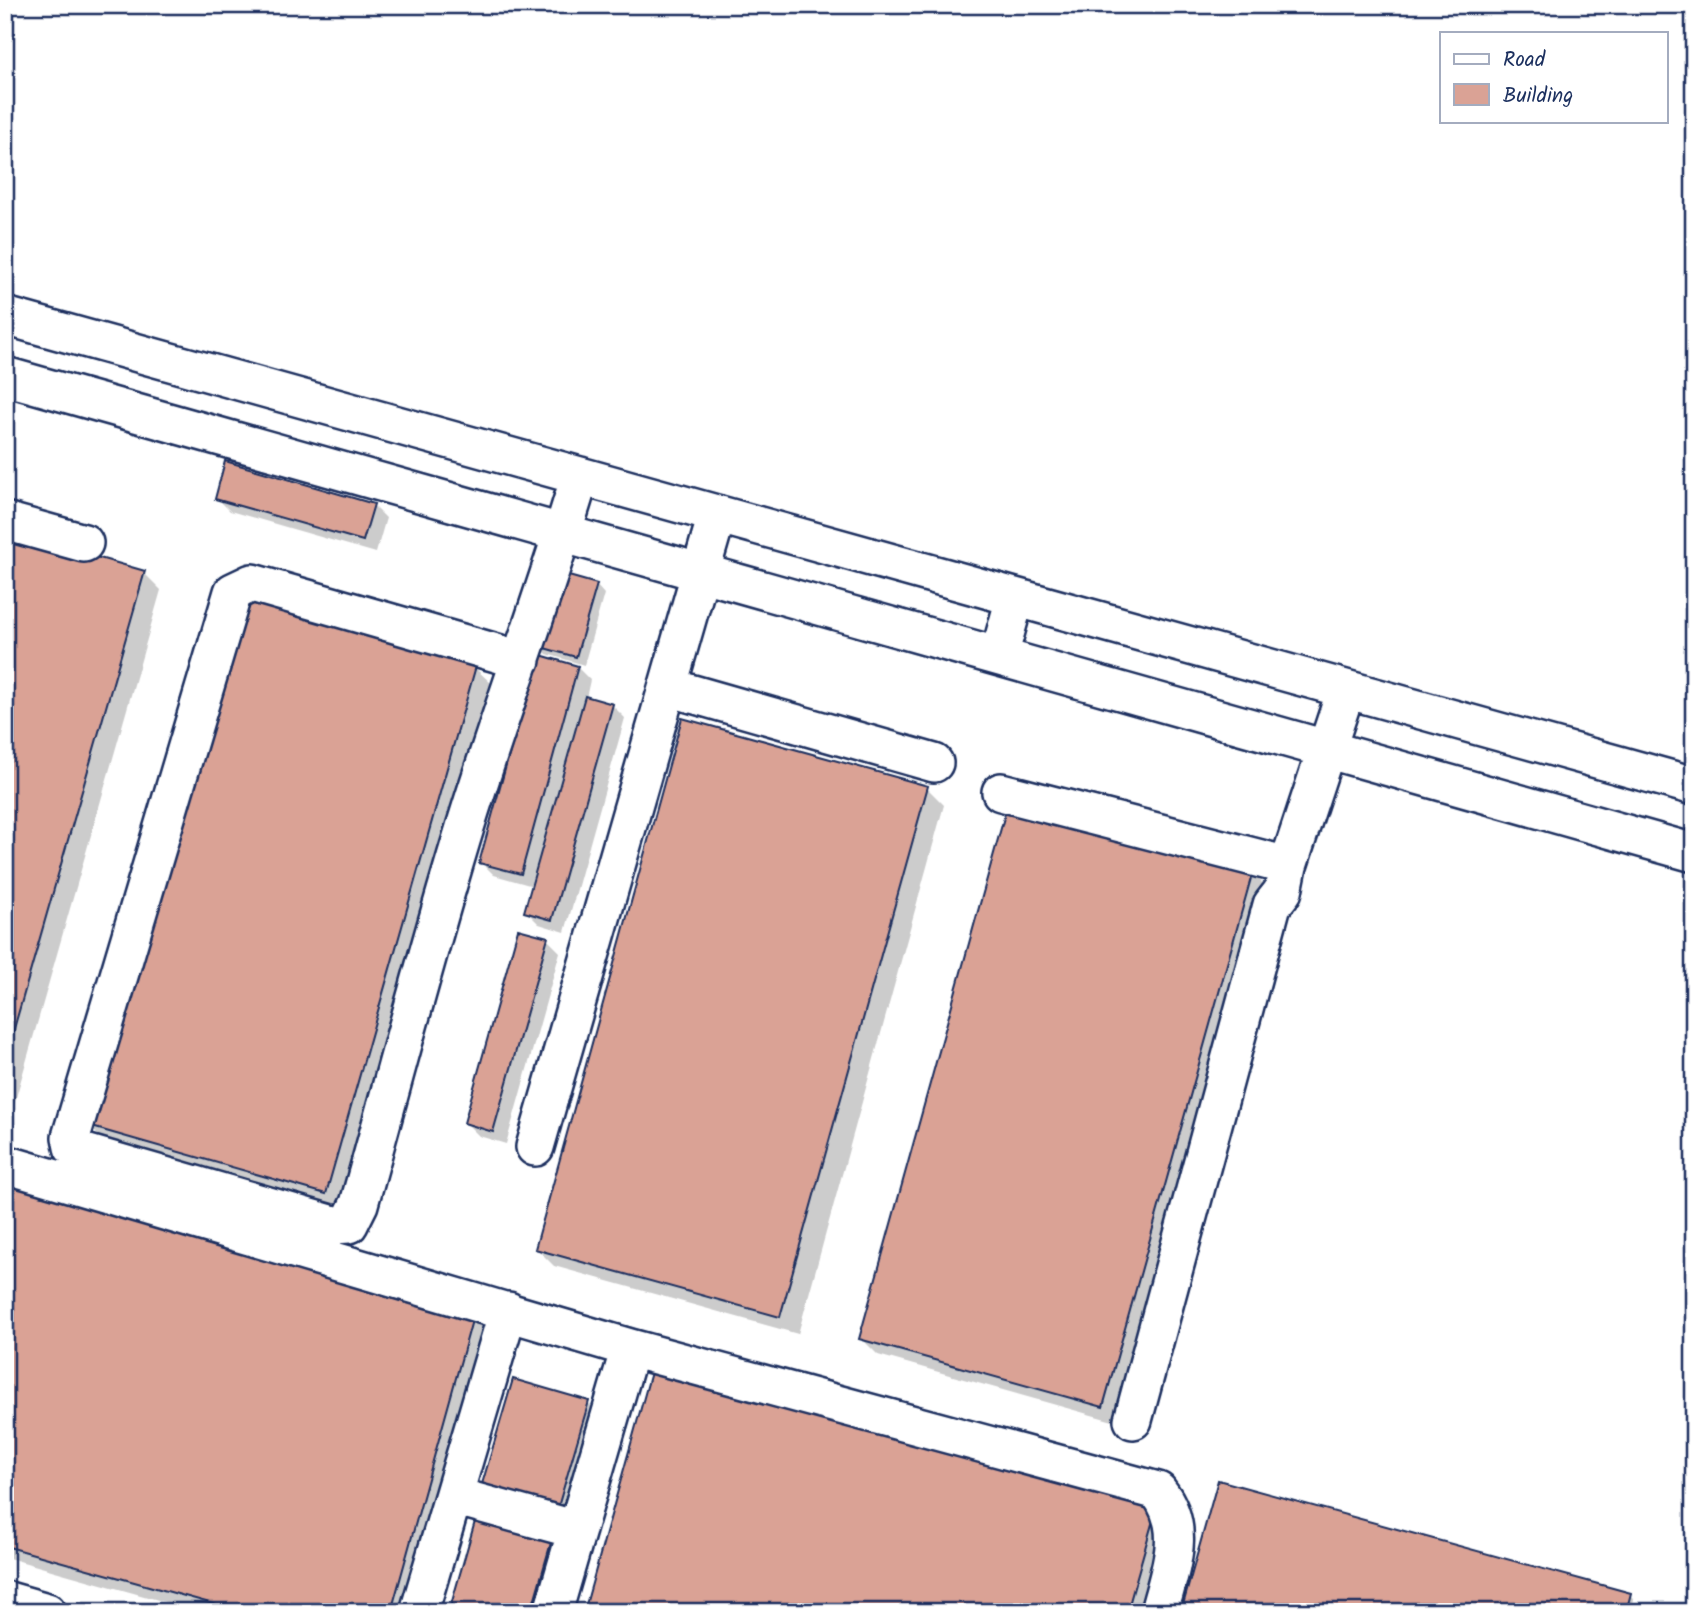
<svg xmlns="http://www.w3.org/2000/svg" width="1699" height="1617" font-family="Kalam,sans-serif">
<style>
.shadow{fill:#0003}
.building{fill:#daa295;stroke:#1b2f5e;stroke-width:2}
.lines{fill:none;stroke-linecap:round;stroke-linejoin:round}
.minor-casing{stroke:#1b2f5e;stroke-width:42}
.minor{stroke:#fff;stroke-width:37}
</style>
<rect width="100%" height="100%" fill="#fff"/>
<filter id="ink" filterUnits="userSpaceOnUse"><feTurbulence type="fractalNoise" baseFrequency=".0143" numOctaves="2"/><feDisplacementMap in="SourceGraphic" scale="14" xChannelSelector="R" yChannelSelector="G"/><feConvolveMatrix kernelMatrix="1 2 1 2 8 2 1 2 1" color-interpolation-filters="sRGB"/></filter>
<g filter="url(#ink)">
<path class="shadow" d="M217,498L373,505L386,518L376,553L230,511Z
M5,533L144,573L161,590L11,1115L5,1113Z
M596,585L604,594L584,665L547,654L539,646Z
M577,667L590,680L586,698L612,705L625,718L565,932L539,924L526,911L533,886L494,875L481,862Z
M475,668L493,685L343,1210L104,1141L87,1124Z
M927,788L944,805L798,1334L554,1266L537,1249Z
M1252,873L1269,890L1120,1423L878,1355L861,1338Z
M547,939L560,952L506,1144L479,1136L466,1123Z
M5,1184L473,1314L491,1332L413,1612H201L5,1557Z
M588,1403L601,1416L571,1518L497,1497L484,1484Z
M1156,1508L1173,1525L1149,1612H586Z
M551,1541L564,1554L547,1612H451Z
M1630,1595L1634,1599L1631,1612H1183Z
M1685,1607L1694,1610V1612H1684Z"/>
<path class="building" d="M225,461L374,504L363,541L215,499Z
M5,531L145,571L5,1060Z
M558,573L597,584L576,657L537,646Z
M236,597L476,666L326,1194L85,1125Z
M537,654L578,666L521,874L479,863Z
M585,696L613,704L552,920L524,912Z
M682,718L928,786L780,1317L535,1249Z
M1008,803L1253,871L1103,1407L859,1339Z
M518,929L548,937L493,1132L464,1123Z
M5,1182L474,1313L391,1612H242L5,1546Z
M653,1365L1157,1506L1127,1612H584Z
M513,1379L589,1401L558,1507L482,1484Z
M1218,1480L1631,1593L1626,1612H1181Z
M476,1518L552,1539L531,1612H449Z"/>
<g class="lines">
<g class="minor-casing">
<path id="minor" d="M5,316L1694,786
M5,376L1694,853
M5,521L84,543
M999,656L1015,598
M521,660L252,583L233,592L71,1137L73,1147L85,1153L334,1225L349,1224L359,1204C396,1072 430,939 471,808C506,697 547,588 580,476
M668,687L934,763
M1001,792L1288,866
M535,1147L717,515
M5,1164L630,1348L1158,1491C1188,1529 1170,1569 1159,1612
M1133,1420L1272,905L1283,891L1288,866L1346,690
M454,1496L577,1530
M5,1600L47,1612
M419,1612L508,1311
M553,1612L630,1348"/>
</g>
<use href="#minor" class="minor"/>
</g>
</g>
<rect width="1699" height="1617" fill="none" stroke="#fff" stroke-width="28"/>
<rect x="14" y="14" width="1671" height="1589" fill="none" stroke="#1b2f5e" stroke-width="2.5" filter="url(#ink)"/>
<rect x="1440" y="32" width="228" height="91" fill="#ffffff" stroke="#a4acbf" stroke-width="2"/>
<rect x="1454" y="54" width="35" height="10" fill="#ffffff" stroke="#a4acbf" stroke-width="2"/>
<text x="1503" y="66" font-size="21" fill="#1b2f5e">Road</text>
<rect x="1454" y="84" width="35" height="21" fill="#daa295" stroke="#a4acbf" stroke-width="2"/>
<text x="1503" y="102" font-size="21" fill="#1b2f5e">Building</text>
</svg>
